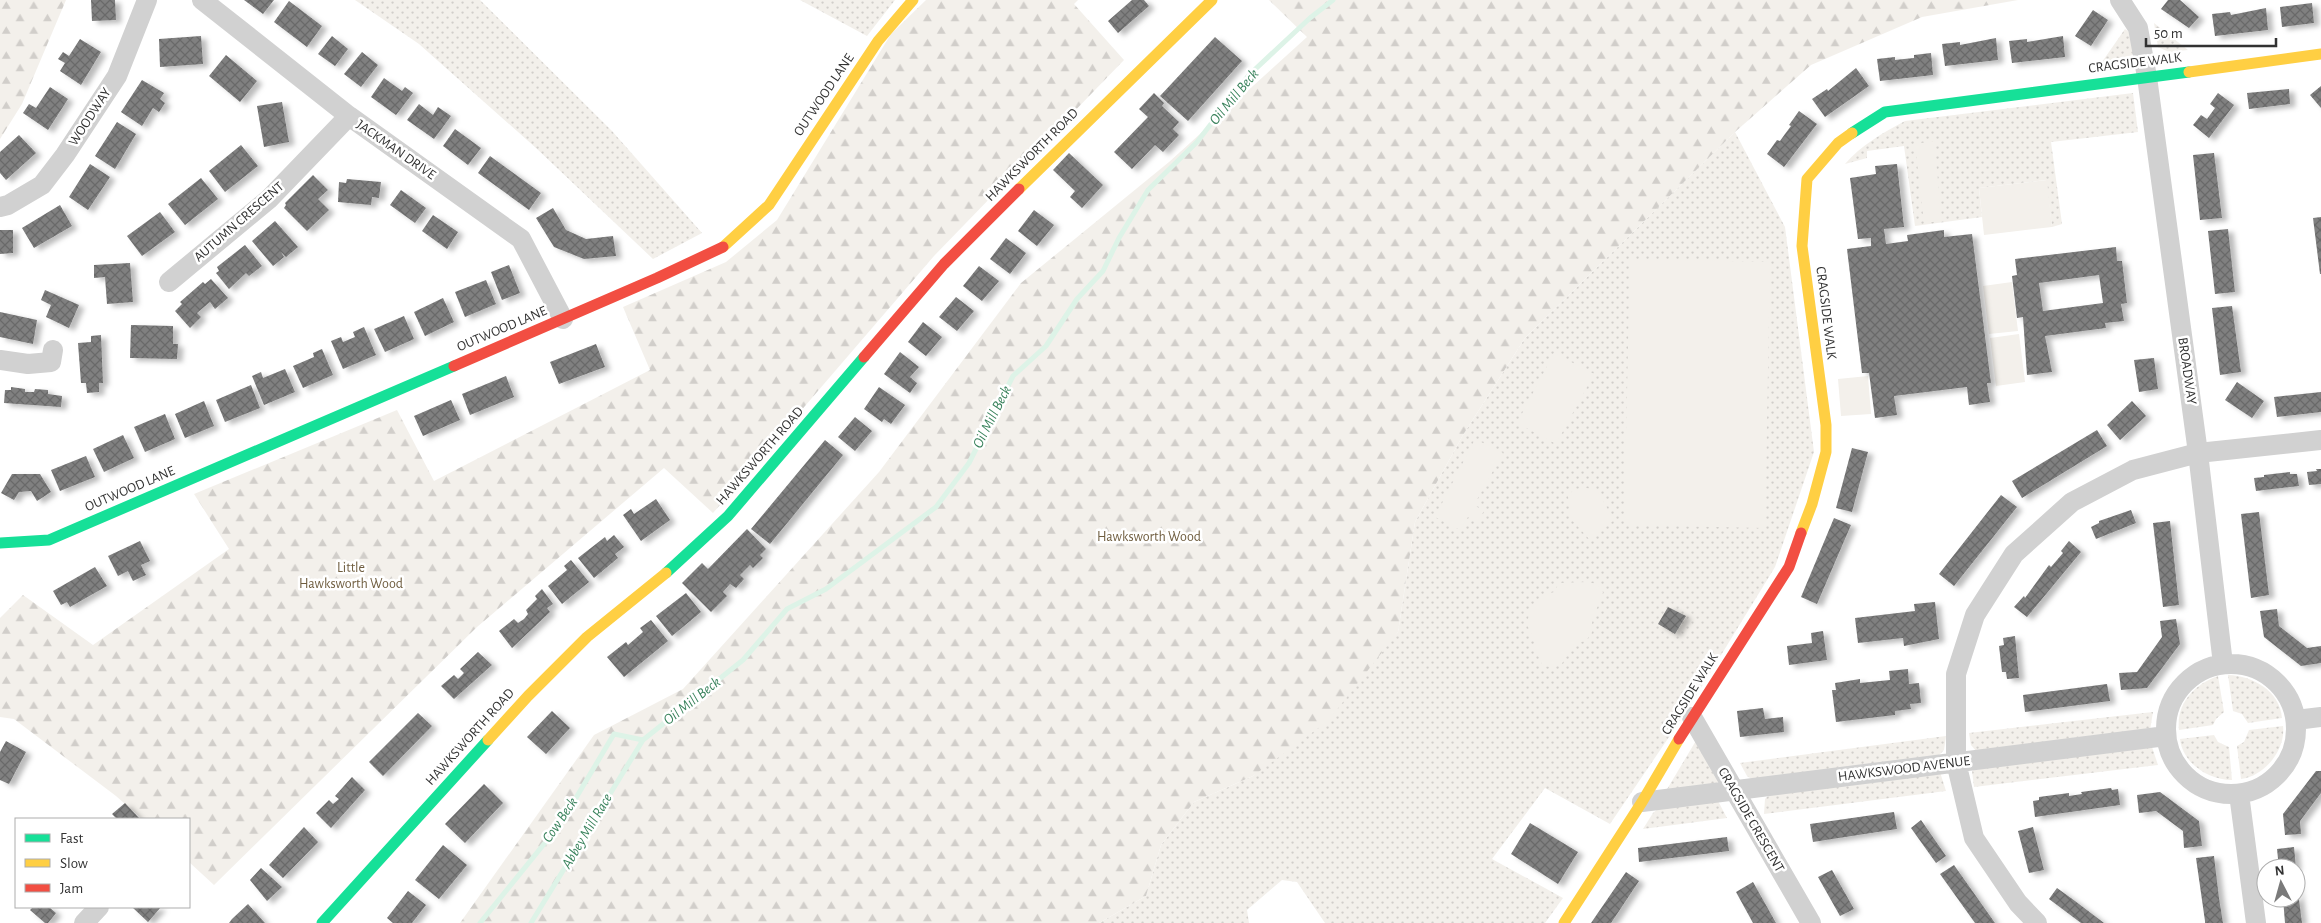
<svg xmlns="http://www.w3.org/2000/svg" width="2321" height="923" font-family="'Alegreya Sans',sans-serif">
<style>
.grass{fill:url(#grass-dots)}
.forest{fill:url(#forest-firs)}
.park{fill:#f3f0eb}
.lines{fill:none;stroke-linecap:round;stroke-linejoin:round}
.stream{stroke:#ddf3e7;stroke-width:5}
.building{fill:url(#building-cross-hatch);fill-rule:evenodd;filter:url(#shadow)}
.street{stroke:#d1d1d1;stroke-width:20}
.fast{stroke:#16e098;stroke-width:11}
.slow{stroke:#ffcf43;stroke-width:11}
.jam{stroke:#f24e42;stroke-width:11}
.labels{text-anchor:middle;dominant-baseline:central;stroke-width:5;stroke-linejoin:round;paint-order:stroke}
.street-label{font-size:14px;fill:#323232;stroke:#fff}
.park-label{font-size:14px;fill:#6f5d3f;stroke:#fff}
.water-label{font-size:15px;font-style:italic;fill:#38825b;stroke:#fff}
</style>
<defs>
<pattern id="grass-dots" width="8" height="8" patternUnits="userSpaceOnUse" patternTransform="scale(1.25)"><rect width="8" height="8" fill="#f3f0eb"/><path d="M2 2h.1M6 6h.1" fill="none" stroke="#d1ceca" stroke-width="1.8" stroke-linecap="round"/></pattern>
<pattern id="forest-firs" width="22" height="20" patternUnits="userSpaceOnUse" patternTransform="scale(1.25)"><rect width="22" height="20" fill="#f3f0eb"/><path d="M5 1l3.5 6h-7zM16 11l3.5 6h-7z" fill="#d1ceca"/></pattern>
<pattern id="building-cross-hatch" width="8" height="8" patternUnits="userSpaceOnUse" patternTransform="scale(1.25)"><rect width="8" height="8" fill="#808080"/><path d="M0 0l8 8M0 8l8-8" fill="none" stroke="#696969"/></pattern>
<filter id="shadow"><feDropShadow dx="5.5" dy="3" stdDeviation="2.5" flood-color="#0004"/></filter>
</defs>
<rect width="100%" height="100%" fill="#fff"/>
<path class="grass" d="M355,0H480L612,131L702,233L653,259L536,148L419,44Z
M800,0H895L867,36Z
M2154,23L2188,50L2169,52L2158,47Z
M2125,29L2129,32L2134,52L2133,55L2102,62Z
M2133,93L2138,132L2051,142L2062,224L2052,227L2046,180L1979,188L1982,217L1915,226L1904,146L1867,151V158L1845,164C1861,145 1883,133 1905,121Z
M1735,132L1785,227L1814,452L1775,567L1688,709L1610,824L1545,788L1492,859L1563,898L1545,923H1325L1297,882L1282,880L1247,910L1249,923H1099L1146,896L1161,845L1194,802L1253,776L1398,632L1415,522L1463,435L1525,338Z
M2228,675C2253,676 2280,691 2282,718L2248,723L2242,714L2233,711Z
M2218,676L2224,712L2216,719L2213,725L2179,730C2176,703 2195,684 2218,676Z
M2153,712L2150,730L1976,751L1971,745L1969,733Z
M2283,726C2286,749 2265,776 2241,779L2237,746L2244,742L2249,730Z
M2214,735L2218,742L2229,747L2232,780C2209,780 2183,764 2180,739Z
M1946,736L1944,750L1938,756L1753,780L1747,776L1740,763Z
M1697,739L1719,782L1715,784L1666,791Z
M2152,747L2158,765L1974,787L1972,771L1978,767Z
M1940,772L1946,791L1764,814L1765,799L1769,795Z
M1718,801L1727,818L1643,829L1653,813L1660,807Z"/>
<path class="forest" d="M0,0H66L22,104L0,139Z
M926,0H1078L1074,4L1124,60L934,256L713,513L664,468L477,627L214,885L189,862V819H142L116,796L14,719L0,717V618L23,595L93,645L229,549L194,494L397,410L434,481L650,370L623,307L726,262L777,220L891,34Z
M1269,0H2018L1922,17L1811,65L1735,132L1525,338L1463,435L1415,522L1398,632L1328,721L1253,776L1194,802L1161,845L1146,896L1099,923H460L594,735L683,689L879,472L1021,283L1169,162L1307,37Z"/>
<path class="park" d="M1934,141L1942,221L1924,223L1915,144Z
M2047,180L2052,227L1984,235L1979,188Z
M1630,259L1770,262L1765,528L1624,525Z
M2012,282L2018,331L1989,334L1983,286Z
M2019,334L2025,382L1996,386L1990,338Z
M1554,353L1594,374L1556,444L1517,423Z
M1868,376L1871,414L1841,416L1838,379Z
M1475,439L1503,453L1474,505L1484,511L1477,522L1468,517L1460,530L1435,517Z
M1587,488L1598,492L1614,520L1590,540L1572,520L1568,496L1574,489Z
M1587,582L1597,584L1603,592C1599,610 1591,611 1592,632L1586,641L1575,643L1561,665L1553,667L1543,666C1535,653 1535,638 1527,625C1531,604 1533,599 1554,592L1559,583Z"/>
<g class="lines">
<path class="stream" d="M480,923L561,823L614,734L643,740
M531,923L643,740L743,660L787,609L826,589L936,507L969,463L1013,376L1046,346L1077,299L1103,271L1119,238L1148,190L1197,142L1249,75L1310,18L1333,0"/>
</g>
<path class="building" d="M91,0H115L116,20L92,21Z
M244,0H274L263,14Z
M1132,0H1144L1149,6L1118,33L1108,21Z
M2168,0H2180L2199,17L2189,28L2161,9Z
M289,1L322,26L307,47L274,22Z
M2312,3L2314,23L2282,27L2280,7Z
M2266,8L2268,30L2215,36L2212,14L2230,12L2231,15Z
M2093,10L2108,20L2091,46L2075,36Z
M201,36L203,64L160,67L159,39Z
M332,36L348,49L335,66L318,54Z
M2063,36L2065,57L2012,63L2009,41L2027,39V42Z
M1215,37L1242,61L1188,121L1160,96Z
M1996,38L1998,60L1945,66L1942,44L1960,42V45Z
M80,39L101,52L81,85L60,71L65,63L58,59L63,52L69,56Z
M362,52L378,65L361,87L344,74Z
M1931,53L1933,75L1880,81L1877,59L1895,57V60L1904,59L1914,58V55Z
M226,55L257,81L240,102L209,76Z
M1856,68L1869,86L1825,117L1812,99L1827,89L1828,91Z
M384,78L402,91L405,87L413,93L396,115L371,97Z
M142,80L164,93L160,99L165,103L159,112L153,108L142,126L121,112Z
M2321,86V108L2310,95Z
M50,87L68,99L48,130L23,113L29,104L36,108Z
M2289,89L2290,104L2249,109L2247,93Z
M1154,93L1164,103L1162,106L1179,122L1173,129L1179,135L1163,152L1155,145L1132,169L1114,152L1148,117L1139,109Z
M2218,93L2234,105L2209,138L2193,125L2201,115L2207,119L2215,108L2210,104Z
M282,102L289,142L264,147L257,106Z
M419,104L433,115L438,107L451,116L434,139L407,120Z
M1799,111L1817,124L1784,167L1767,154L1777,140L1780,141L1785,134L1791,126L1789,125Z
M117,122L136,134L115,169L95,156Z
M455,129L481,148L468,165L443,146Z
M19,135L36,153L6,180L0,173V152Z
M241,145L258,166L225,192L209,171Z
M1069,153L1103,185L1082,208L1070,197L1075,191L1053,170Z
M2214,153L2222,218L2200,220L2193,155Z
M490,156L541,193L529,210L478,173Z
M90,164L110,177L88,210L69,197Z
M1897,164L1904,227L1884,229L1886,244L1908,241L1907,235L1944,230V237L1972,234L1991,383H1987L1990,402L1969,405L1967,387L1894,396L1897,415L1875,418L1869,373H1862L1847,249L1871,246V238L1858,239L1850,178L1876,174L1875,166Z
M313,175L328,190L318,199L329,210L307,231L284,208L286,205L285,203Z
M201,178L218,199L185,225L168,204Z
M347,179L381,182L379,198L372,197L371,205L338,202L339,182L346,183Z
M401,190L426,208L415,223L390,205Z
M60,205L72,226L34,248L22,228Z
M553,208L566,230L586,239L613,236L616,256L584,259L554,247L536,218Z
M1034,210L1054,225L1037,246L1018,231Z
M160,212L175,232L142,256L127,236Z
M433,215L458,232L447,249L422,231Z
M2321,217V274H2320L2313,218Z
M275,221L298,247L286,257L281,252L284,257L273,266L252,241Z
M2228,229L2235,292L2215,294L2208,231Z
M0,230H13V253L0,254Z
M1006,238L1026,253L1010,274L990,259Z
M245,245L262,266L249,276L246,273L229,289L216,273L219,271L217,267Z
M2116,247L2117,261H2122L2127,303L2121,304L2124,321L2105,323L2106,328L2045,336L2052,372L2027,375L2023,317L2017,318L2012,276L2017,275L2015,259ZM2099,275L2103,303L2043,311L2039,283Z
M130,263L133,302L107,304L105,277L94,278V265Z
M509,265L520,293L502,300L491,272Z
M979,266L999,281L982,301L963,286Z
M211,279L228,298L215,309L210,302L197,313L201,317L190,328L175,311L182,304L180,302L203,282L205,284Z
M486,280L496,304L465,317L455,292Z
M45,290L79,305L69,328L46,317L51,305L41,300Z
M956,297L974,311L957,331L939,317Z
M443,298L454,322L425,336L414,312Z
M2232,306L2241,372L2220,375L2212,308Z
M0,312L37,320L33,344L0,337Z
M404,316L414,339L385,352L374,329Z
M923,322L942,337L926,356L908,342Z
M131,325L173,326V344H178L177,359L130,358Z
M364,327L376,355L343,369L331,341L341,337L343,342L355,337L353,332Z
M101,335L103,383H99V392L87,393L86,383H81L78,343L91,342V336Z
M596,344L605,367L559,384L550,362Z
M322,349L333,375L303,388L293,366L314,357L313,353Z
M900,352L919,367L910,377L917,383L910,393L884,374Z
M2154,358L2158,389L2139,392L2134,360Z
M285,369L295,392L264,405L252,376L261,372L263,378Z
M506,376L514,397L470,415L462,394Z
M2237,382L2264,401L2252,418L2225,400Z
M251,385L260,408L225,422L216,400Z
M11,387L25,389V392H34L35,389L48,390V394L62,396L61,407L4,403L5,390H11Z
M879,387L905,405L891,424L884,419L882,422L864,409Z
M2321,392V412L2277,417L2274,397Z
M451,400L460,420L423,436L414,416Z
M204,401L214,426L185,438L175,414Z
M2132,401L2146,416L2120,440L2107,425Z
M165,414L175,439L145,452L134,427Z
M855,417L872,431L855,451L838,437Z
M2097,430L2107,446L2022,498L2012,481Z
M123,435L134,458L104,472L93,449Z
M825,440L843,455L770,544L751,529Z
M1852,448L1868,452L1852,512L1836,508Z
M86,456L95,477L60,491L51,470Z
M2316,469H2321V484L2309,485L2307,472L2317,471Z
M2290,472V474H2297L2299,486L2256,491L2254,478L2264,477V475Z
M12,474H40L51,492L37,501L31,491L19,492L14,500L1,493Z
M2001,495L2017,507L1954,586L1939,574Z
M656,499L670,520L641,541L623,515L631,509L634,514Z
M2131,510L2136,523L2096,539L2091,527L2099,523V521Z
M2259,512L2269,595L2251,598L2241,514Z
M1834,518L1851,525L1817,604L1801,597Z
M2170,521L2179,605L2163,607L2153,523Z
M747,529L766,549L760,555L763,558L753,568L750,565L740,575L744,579L736,588L730,584L723,592L727,596L711,612L682,583L702,563L708,569Z
M614,535L624,547L615,554L618,558L594,578L578,558L605,537L607,541Z
M140,541L150,561L141,565L146,575L133,581L128,571L118,576L108,556Z
M2069,541L2081,552L2027,617L2014,607L2024,596L2025,598L2049,565L2051,567L2063,553L2061,551Z
M571,560L589,582L562,604L548,586L567,570L564,566Z
M95,567L107,586L70,607L67,602L61,605L53,591Z
M542,589L553,604L547,608L550,612L512,648L499,631L514,619L518,623L524,619L528,614L526,610L537,599L535,596Z
M686,593L701,612L672,636L656,616Z
M1935,602L1939,639L1904,646L1903,638L1858,643L1855,618L1915,611L1914,604Z
M1668,607L1686,616L1675,634L1658,624Z
M2277,609L2279,626L2307,648L2321,646V663L2301,666L2264,637L2260,611Z
M2176,619L2180,644L2147,688L2121,690L2119,673L2137,672L2162,637L2160,621Z
M651,620L668,641L624,677L607,657L626,642L628,645L643,632L640,628Z
M1823,631L1827,660L1789,665L1787,646L1812,643L1811,633Z
M2015,636L2019,678L2007,679L2006,672H2002L1999,646L2004,645L2003,638Z
M478,652L492,665L454,699L441,686L454,675L458,679L464,673L460,669Z
M1908,669L1909,684L1919,683L1921,703L1910,704L1911,709L1895,711V715L1836,722L1832,690H1836L1835,683L1860,679V683L1890,680L1889,671Z
M2107,684L2110,701L2025,712L2023,695Z
M1763,708L1765,719L1783,717L1784,732L1740,737L1737,711Z
M552,711L570,728L546,754L527,737Z
M418,713L432,726L383,776L369,762Z
M6,741L26,752L9,784L0,780V752Z
M2316,771H2321V793L2300,821L2301,834L2285,835L2283,814Z
M352,777L365,790L331,828L316,813L329,800L333,804L339,799L335,796Z
M484,784L503,803L465,843L445,824Z
M2111,788L2112,790L2118,789L2120,805L2035,817L2033,801L2039,800V797L2069,793V796L2082,794L2081,792Z
M2160,792L2199,821L2202,846L2184,848L2183,831L2156,811L2139,813L2137,795Z
M125,803L140,819H117L112,814Z
M1894,812L1897,829L1813,842L1810,824Z
M1921,820L1946,856L1936,863L1911,828Z
M1530,823L1578,852L1558,884L1511,854Z
M304,827L318,842L283,878L269,865Z
M2033,827L2044,870L2029,873L2018,831Z
M1727,837L1729,851L1639,862L1638,848Z
M443,845L467,865L439,899L415,880Z
M2294,847L2296,868H2279L2277,849Z
M2214,856L2219,898L2223,923H2205V921L2196,858Z
M1954,865L1995,923H1975L1940,874Z
M261,868L282,887L267,901L250,880Z
M1832,870L1854,909L1840,916L1818,877Z
M1626,872L1639,881L1611,923H1591Z
M2296,876L2302,923H2285L2283,898H2296Z
M1753,882L1762,898L1776,923H1753L1736,892Z
M2057,888L2075,901L2104,923H2081L2049,899Z
M408,891L426,905L412,923H393L387,918Z
M248,904L265,923H229L232,919Z
M33,907H49L56,913L48,923H45L30,910Z
M134,907H161L148,922L133,908Z"/>
<g class="lines">
<path class="street" d="M202,0L349,116L521,239L563,319
M2120,0L2138,28L2147,77L2198,453L2223,664
M0,207L8,205L42,185L65,155L117,76L147,0
M169,282L269,199L349,116
M0,360L28,364L51,362L53,350
M2166 729a65 65 0 1 1 130 0a65 65 0 1 1-130 0Z
M1692,717L1811,923
M2296,720L2321,717
M2239,794L2256,923
M1642,802L2166,736
M84,923L99,907
M2037,923L2018,903L1974,838L1956,762V674L1975,615L2014,554L2072,502L2133,470L2198,453L2321,440"/>
<path class="fast" d="M1852,133L1885,112L2189,72
M0,543L49,540L454,366
M666,573L728,516L864,357
M322,923L488,740"/>
<path class="slow" d="M2189,72L2321,54
M1019,189L1212,0
M723,247L769,205L878,41L913,0
M1801,533L1812,504L1826,452V425L1802,246L1807,179L1838,143L1852,133
M488,740L528,696L587,637L666,573
M1564,923L1642,802L1679,739"/>
<path class="jam" d="M864,357L944,264L1019,189
M454,366L657,278L723,247
M1679,739L1789,567L1801,533"/>
</g>
<g class="labels">
<g class="street-label">
<text transform="translate(2135 63) rotate(-7)">CRAGSIDE WALK</text>
<text transform="translate(824 95) rotate(-56)">OUTWOOD LANE</text>
<text transform="translate(90 117) rotate(-57)">WOODWAY</text>
<text transform="translate(396 150) rotate(35)">JACKMAN DRIVE</text>
<text transform="translate(1032 155) rotate(-45)">HAWKSWORTH ROAD</text>
<text transform="translate(239 222) rotate(-41)">AUTUMN CRESCENT</text>
<text transform="translate(1826 313) rotate(83)">CRAGSIDE WALK</text>
<text transform="translate(502 329) rotate(-23)">OUTWOOD LANE</text>
<text transform="translate(2187 371) rotate(82)">BROADWAY</text>
<text transform="translate(760 456) rotate(-49)">HAWKSWORTH ROAD</text>
<text transform="translate(130 489) rotate(-23)">OUTWOOD LANE</text>
<text transform="translate(1690 694) rotate(-58)">CRAGSIDE WALK</text>
<text transform="translate(470 737) rotate(-48)">HAWKSWORTH ROAD</text>
<text transform="translate(1904 769) rotate(-7)">HAWKSWOOD AVENUE</text>
<text transform="translate(1751 820) rotate(60)">CRAGSIDE CRESCENT</text>
</g>
<g class="park-label">
<text x="1149" y="537">Hawksworth Wood</text>
<text x="351" y="568">Little<tspan x="351" dy="16">Hawksworth Wood</tspan></text>
</g>
<g class="water-label">
<text transform="translate(1234 97) rotate(-50)">Oil Mill Beck</text>
<text transform="translate(992 417) rotate(-63)">Oil Mill Beck</text>
<text transform="translate(692 701) rotate(-38)">Oil Mill Beck</text>
<text transform="translate(560 820) rotate(-56)">Cow Beck</text>
<text transform="translate(587 831) rotate(-59)">Abbey Mill Race</text>
</g>
</g>
<rect x="15" y="818" width="175" height="90" fill="#ffffff" stroke="#adadad"/>
<rect x="25" y="834" width="25" height="8" fill="#16e098" stroke="#adadad"/>
<text x="60" y="843" font-size="15" fill="#323232">Fast</text>
<rect x="25" y="859" width="25" height="8" fill="#ffcf43" stroke="#adadad"/>
<text x="60" y="868" font-size="15" fill="#323232">Slow</text>
<rect x="25" y="884" width="25" height="8" fill="#f24e42" stroke="#adadad"/>
<text x="60" y="893" font-size="15" fill="#323232">Jam</text>
<g transform="translate(2281 883) rotate(354)"><circle r="24" fill="#ffffff" stroke="#adadad"/>
<path d="M0-4L9 19L0 12L-9 19Z" fill="#7a7a7a"/>
<text y="-8" font-size="14" font-weight="bold" text-anchor="middle" fill="#323232">N</text>
</g>
<path d="M2146 38v8h130v-8" fill="none" stroke="#323232" stroke-width="2.5"/>
<text x="2154" y="38" font-size="15" fill="#323232" stroke="#ffffff" stroke-width="4" paint-order="stroke">50 m</text>
</svg>
